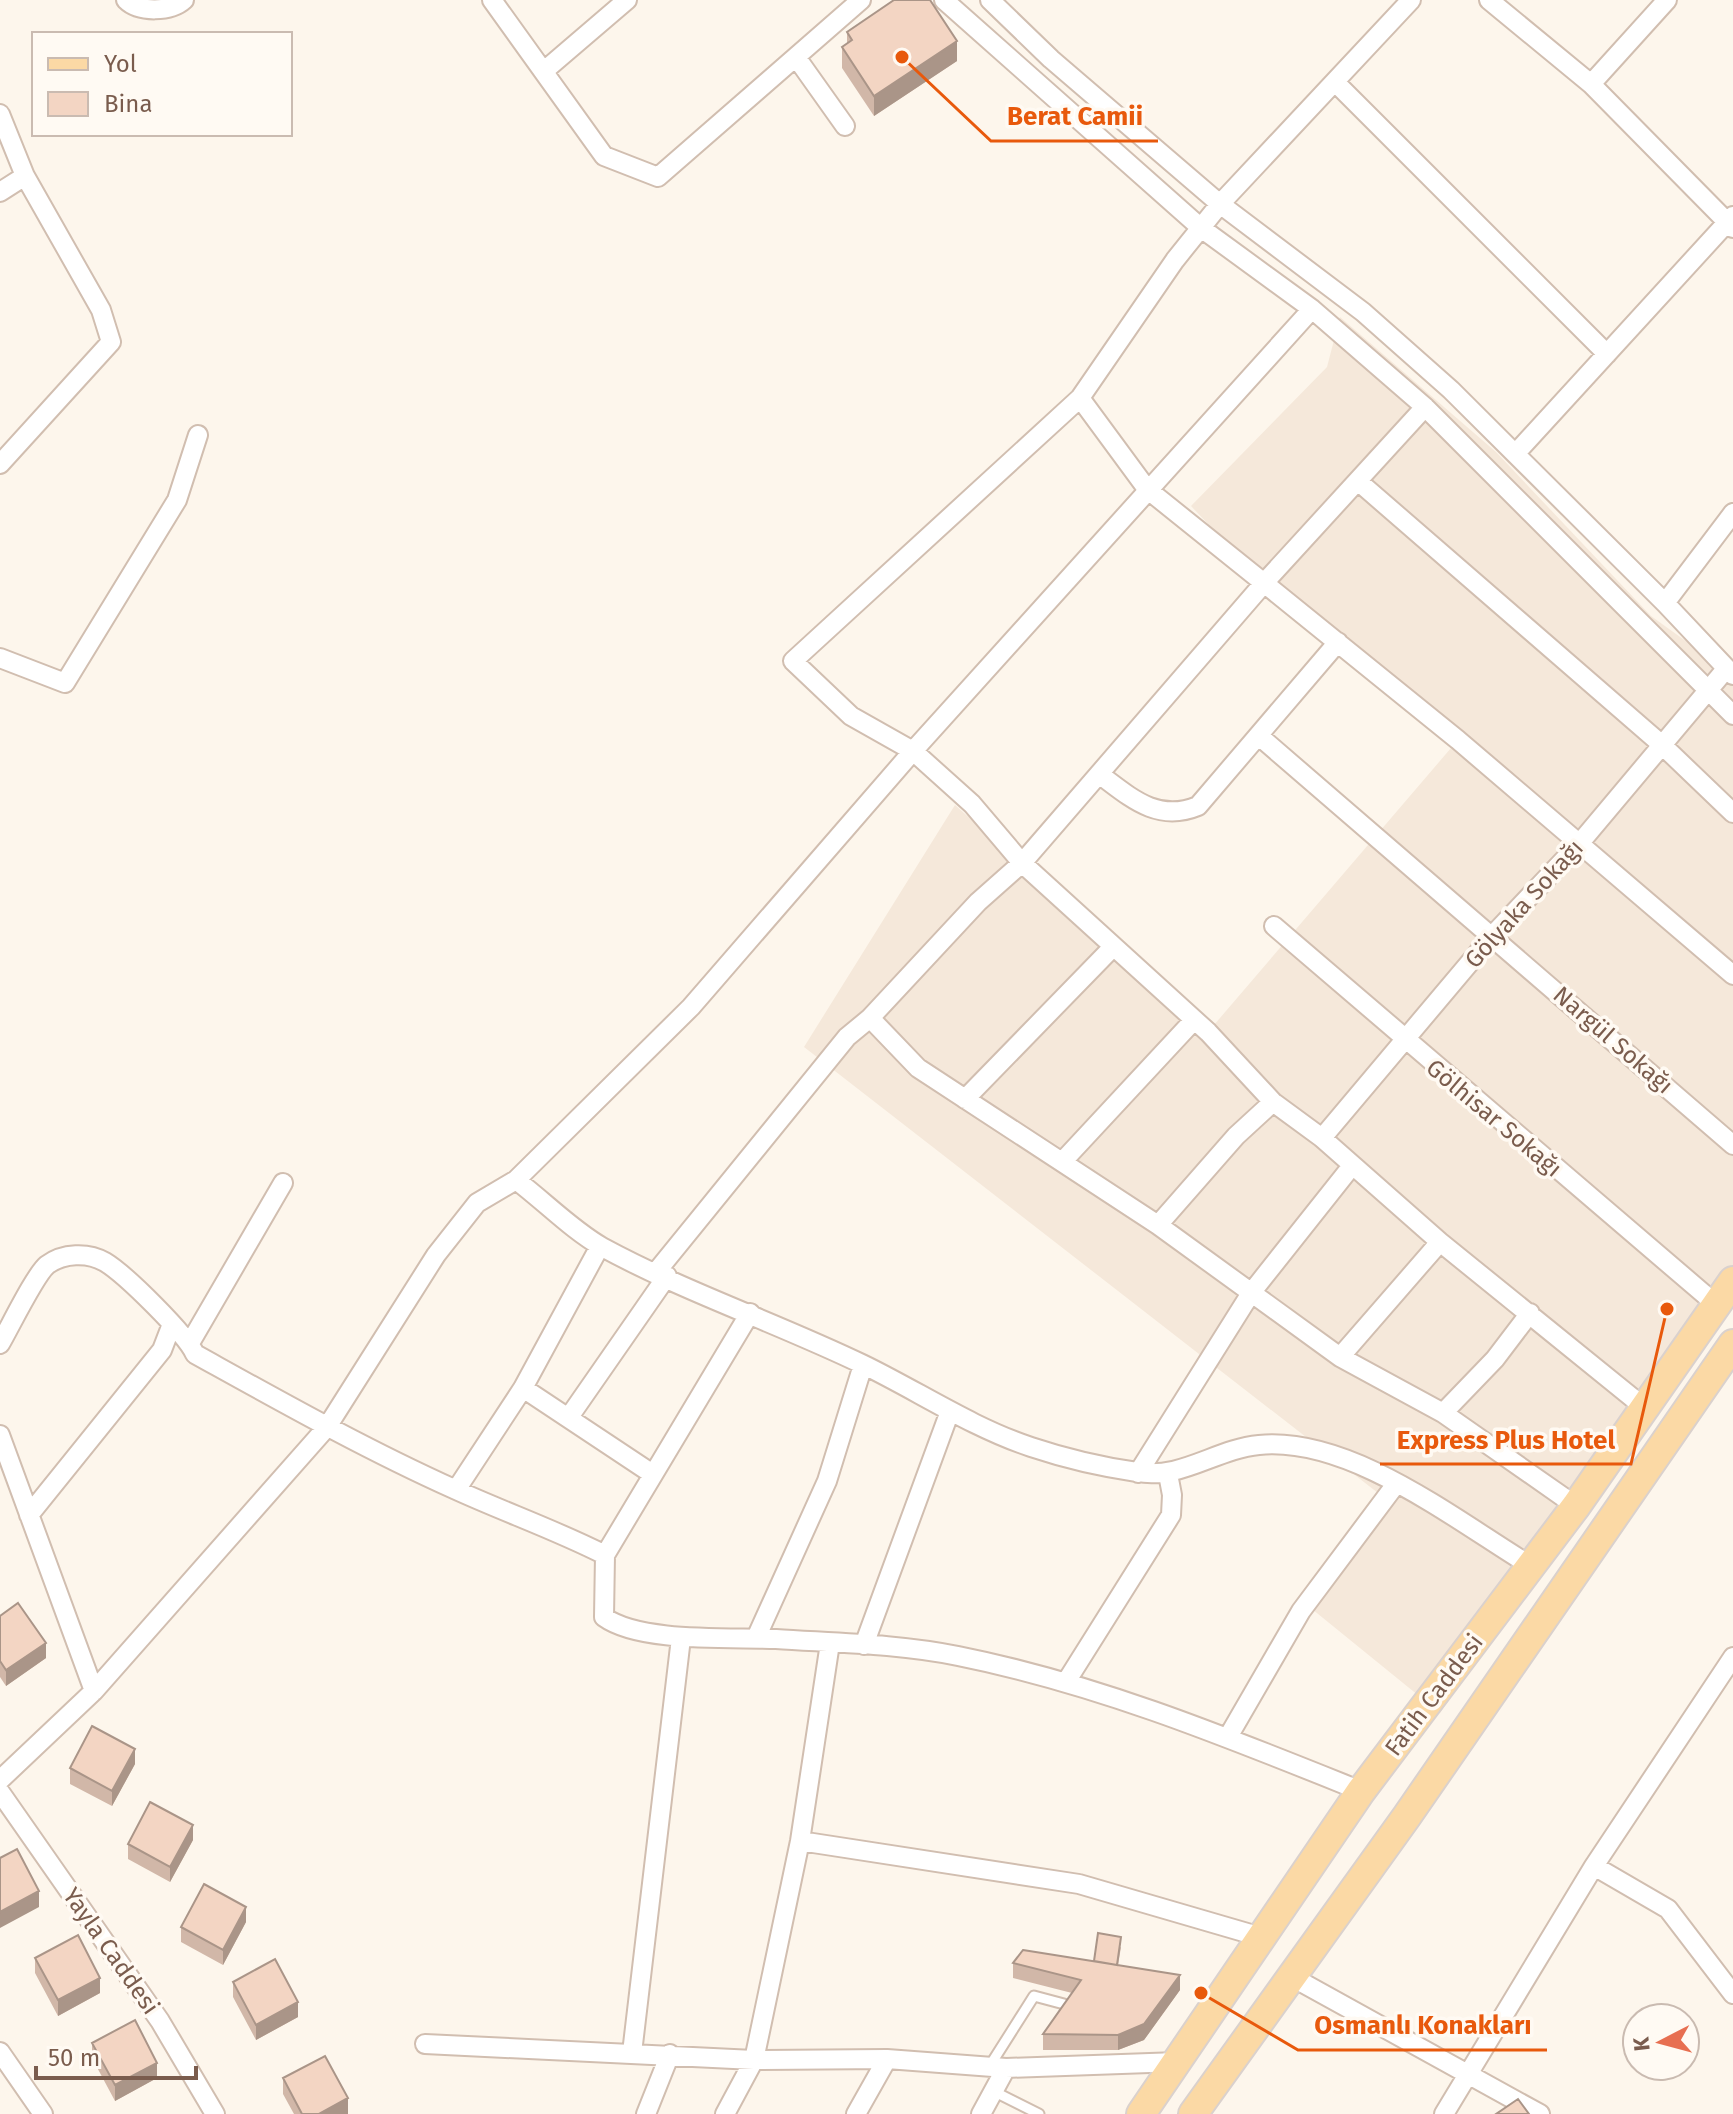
<svg xmlns="http://www.w3.org/2000/svg" width="1733" height="2114" font-family="'Fira Sans',sans-serif">
<style>
.residential{fill:#f5e8da}
.lines{fill:none;stroke-linecap:round;stroke-linejoin:round}
.service-casing{stroke:#d1beb0;stroke-width:13}
.minor-casing{stroke:#d1beb0;stroke-width:22}
.primary-casing{stroke:#dad1cd;stroke-width:32}
.service{stroke:#fff;stroke-width:9}
.minor{stroke:#fff;stroke-width:18}
.primary{stroke:#fbd9a5;stroke-width:28}
.wall{fill:#d1b7a8}
.shaded-wall{fill:#aa9588}
.building{fill:#f3d5c3;stroke:#aa9588;stroke-width:2}
.labels{text-anchor:middle;dominant-baseline:central;stroke-width:7;stroke-linejoin:round;paint-order:stroke}
.street-label{font-size:24px;fill:#7a5c4d;stroke:#fffaf3}
.leader{fill:none;stroke:#e8590c;stroke-width:3}
.callout-dot{fill:#e8590c;stroke:#fffaf3;stroke-width:3}
.callout-label{font-size:26px;text-anchor:middle;font-weight:bold;fill:#e8590c;stroke:#fffaf3;stroke-width:7;stroke-linejoin:round;paint-order:stroke}
</style>
<rect width="100%" height="100%" fill="#fdf6ec"/>
<path class="residential" d="M1340,317L1496,452L1651,616L1733,675V1290L1440,1713L1307,1605L1378,1493L804,1047L955,805L1208,1032L1457,741L1264,583L1191,506L1327,367Z"/>
<g class="lines">
<g class="service-casing">
<path id="service" d="M989,2067L1034,1996L1064,2004
M993,2091L1039,2114"/>
</g>
<g class="minor-casing">
<path id="minor" d="M126,0C139,13 171,12 184,0
M492,0L604,156L658,177L861,0
M944,0L1201,228L1312,309L1425,407L1733,715
M990,0L1051,59L1220,204L1363,312L1451,390L1665,603L1733,675
M1411,0L1220,204L1175,260L1080,398L1147,489L1264,583L1022,863L978,902L870,1018L918,1068L1158,1225L1340,1357L1443,1413L1576,1506
M1489,0L1591,84L1733,228
M796,57L845,126
M544,71L627,0
M1335,82L1607,354
M1591,84L1667,0
M0,114L25,176L101,310L111,342L0,464
M0,192L25,176
M1080,398L793,661L851,716L913,751L972,804L1022,863L1208,1032L1273,1102L1322,1138L1440,1242L1645,1408
M1425,407L1264,583L1458,740L1733,975
M1516,453L1733,216
M1359,482L1661,744L1733,813
M1665,603L1733,513
M0,658L65,683L177,500L198,435
M1259,736L1733,1145
M1099,774C1130,797 1157,823 1198,806L1338,642
M1274,926L1718,1306
M965,1099L1112,948
M1322,1138L1493,935L1579,844L1726,669
M1062,1162L1194,1020
M516,1180C544,1201 572,1230 602,1247C685,1292 777,1323 862,1364C918,1391 971,1427 1031,1447C1064,1458 1102,1467 1137,1472C1181,1480 1216,1449 1259,1445C1350,1436 1455,1520 1531,1566
M1158,1225L1236,1136L1273,1102
M657,1271L847,1037L870,1018
M190,1343L283,1183
M0,1344C10,1327 35,1275 47,1265C63,1253 88,1252 105,1262C125,1274 186,1334 195,1354C280,1401 365,1449 454,1489C504,1512 556,1530 605,1555L604,1617C640,1643 730,1637 776,1639C836,1643 899,1644 958,1656C1098,1684 1229,1738 1361,1791
M1340,1357L1440,1242
M523,1388L651,1473
M1443,1413L1495,1359L1530,1313
M569,1417L667,1276
M0,1435L94,1691
M1138,1473L1251,1293L1351,1167
M456,1490L523,1388L600,1246
M29,1515L162,1350L172,1324
M605,1555L750,1313
M756,1638L827,1481L863,1365
M864,1645L950,1411
M1066,1682L1171,1515L1172,1495L1168,1474
M1228,1737L1301,1611L1396,1484
M0,1780L94,1691L327,1427L436,1255L477,1203L516,1180L691,1007L913,751L1312,309
M0,1792L160,2021L215,2114
M800,1841L1079,1884L1261,1937
M1594,1866L1668,1909L1733,1994
M1292,1977L1540,2114
M425,2044L754,2060L887,2059L1006,2068L1178,2062
M0,2052L43,2114
M632,2053L681,1638
M646,2114L670,2054
M725,2114L754,2060L800,1841L830,1643
M856,2114L887,2059
M981,2114L1006,2068
M1444,2114L1594,1866L1733,1657"/>
</g>
<g class="primary-casing">
<path id="primary" d="M1141,2114L1361,1791L1576,1506L1733,1281
M1193,2114L1407,1816L1733,1344"/>
</g>
<use href="#service" class="service"/>
<use href="#minor" class="minor"/>
<use href="#primary" class="primary"/>
</g>
<path class="wall" d="M847,32L957,61L874,116L842,68V47L847,44Z
M0,1616L46,1658L6,1686L0,1677Z
M135,1764L112,1806L70,1784V1768Z
M193,1840L170,1882L128,1859V1844Z
M246,1922L223,1965L181,1942V1927Z
M1121,1947L1118,1965L1180,1990L1144,2040L1118,2050H1043V2034L1072,1993L1013,1978V1963L1094,1961Z
M35,1958L100,1993L58,2016L35,1973Z
M233,1982L298,2017L256,2040L233,1997Z
M92,2043L157,2078L115,2101L92,2058Z
M283,2078L348,2114H294L283,2094Z"/>
<path class="shaded-wall" d="M957,41V61L874,116V96Z
M46,1643V1658L6,1686V1670Z
M135,1749V1764L112,1806V1791Z
M193,1825V1840L170,1882V1867Z
M39,1891V1907L0,1928V1912Z
M246,1907V1922L223,1965V1950Z
M1180,1975V1990L1144,2040L1118,2050V2035Z
M100,1978V1993L58,2016V2000Z
M298,2002V2017L256,2040V2025Z
M157,2063V2078L115,2101V2085Z
M348,2098V2114H319Z"/>
<path class="building" d="M894,0H930L957,41L874,96L842,47L852,40L847,32Z
M18,1603L46,1643L6,1670L0,1661V1616Z
M92,1726L135,1749L112,1791L70,1768Z
M150,1802L193,1825L170,1867L128,1844Z
M17,1849L39,1891L0,1912V1858Z
M204,1884L246,1907L223,1950L181,1927Z
M1098,1933L1121,1937L1117,1965L1094,1961Z
M78,1935L100,1978L58,2000L35,1958Z
M1023,1950L1180,1975L1144,2024L1118,2035L1043,2034L1081,1980L1013,1963Z
M275,1959L298,2002L256,2025L233,1982Z
M135,2020L157,2063L115,2085L92,2043Z
M325,2056L348,2098L319,2114H302L283,2078Z
M1518,2099L1529,2114H1496Z"/>
<g class="labels">
<g class="street-label">
<text transform="translate(1524 904) rotate(-48)">Gölyaka Sokağı</text>
<text transform="translate(1613 1040) rotate(41)">Nargül Sokağı</text>
<text transform="translate(1494 1118) rotate(40)">Gölhisar Sokağı</text>
<text transform="translate(1434 1695) rotate(-53)">Fatih Caddesi</text>
<text transform="translate(111 1951) rotate(55)">Yayla Caddesi</text>
</g>
</g>
<path class="leader" d="M902 57L991 141H1158M1667 1309L1631 1464H1380M1201 1993L1298 2050H1547"/>
<g class="callout-dot">
<circle cx="902" cy="57" r="8"/>
<circle cx="1667" cy="1309" r="8"/>
<circle cx="1201" cy="1993" r="8"/>
</g>
<g class="callout-label">
<text x="1075" y="125">Berat Camii</text>
<text x="1506" y="1449">Express Plus Hotel</text>
<text x="1423" y="2034">Osmanlı Konakları</text>
</g>
<rect x="32" y="32" width="260" height="104" fill="#fffaf3" stroke="#cabbb1" stroke-width="2"/>
<rect x="48" y="58" width="40" height="12" fill="#fbd9a5" stroke="#cabbb1" stroke-width="2"/>
<text x="104" y="72" font-size="24" fill="#7a5c4d">Yol</text>
<rect x="48" y="92" width="40" height="24" fill="#f3d5c3" stroke="#cabbb1" stroke-width="2"/>
<text x="104" y="112" font-size="24" fill="#7a5c4d">Bina</text>
<g transform="translate(1661 2042) rotate(264)"><circle r="38" fill="#fffaf3" stroke="#cabbb1" stroke-width="2"/>
<path d="M0-6L14 30L0 20L-14 30Z" fill="#e76f51"/>
<text y="-12" font-size="22" font-weight="bold" text-anchor="middle" fill="#7a5c4d">K</text>
</g>
<path d="M36 2066v12h160v-12" fill="none" stroke="#7a5c4d" stroke-width="4"/>
<text x="48" y="2066" font-size="24" fill="#7a5c4d" stroke="#fffaf3" stroke-width="6" paint-order="stroke">50 m</text>
</svg>
